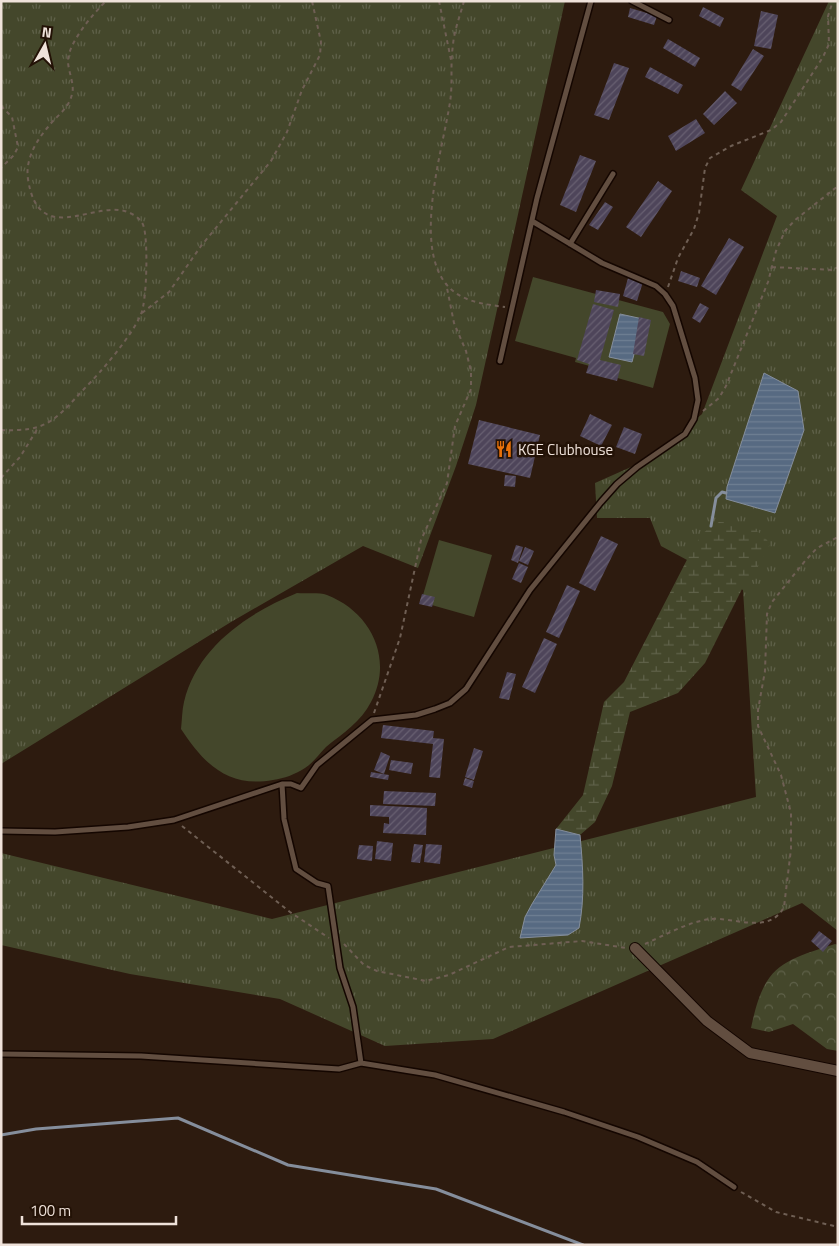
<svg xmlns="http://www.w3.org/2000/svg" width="839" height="1246" font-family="'Titillium Web',sans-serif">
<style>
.grass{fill:url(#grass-tufts)}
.forest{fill:url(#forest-crowns)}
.wetland{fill:url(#wetland-marsh)}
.park{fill:#44472b}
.water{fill:url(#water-rules);stroke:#858e9c}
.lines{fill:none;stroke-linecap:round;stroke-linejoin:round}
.stream{stroke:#858e9c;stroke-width:3}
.building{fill:url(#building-hatch)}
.lane-casing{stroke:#140600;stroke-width:8}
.street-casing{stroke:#140600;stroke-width:12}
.path{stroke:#6f5f54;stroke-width:2;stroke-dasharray:4 4;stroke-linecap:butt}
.lane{stroke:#624e40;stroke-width:5}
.street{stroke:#624e40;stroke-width:10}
.labels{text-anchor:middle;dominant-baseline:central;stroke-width:5;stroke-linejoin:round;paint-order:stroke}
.poi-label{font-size:15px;fill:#efe2da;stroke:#231206;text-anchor:start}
</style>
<defs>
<pattern id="grass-tufts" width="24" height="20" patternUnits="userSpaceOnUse" patternTransform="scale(1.25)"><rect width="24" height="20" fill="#44472b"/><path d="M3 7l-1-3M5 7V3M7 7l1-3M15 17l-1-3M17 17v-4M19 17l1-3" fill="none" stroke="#5f6149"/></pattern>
<pattern id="forest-crowns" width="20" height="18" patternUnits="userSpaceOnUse" patternTransform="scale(1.25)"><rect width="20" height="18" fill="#44472b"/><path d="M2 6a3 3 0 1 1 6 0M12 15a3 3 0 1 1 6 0" fill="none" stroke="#5f6149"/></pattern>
<pattern id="wetland-marsh" width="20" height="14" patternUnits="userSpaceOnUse" patternTransform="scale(1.25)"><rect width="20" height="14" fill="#44472b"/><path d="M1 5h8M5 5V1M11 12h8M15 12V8" fill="none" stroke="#5f6149"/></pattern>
<pattern id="water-rules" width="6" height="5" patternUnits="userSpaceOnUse" patternTransform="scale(1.25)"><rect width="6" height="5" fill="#576a82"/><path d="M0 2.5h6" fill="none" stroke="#6f7f93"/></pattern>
<pattern id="building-hatch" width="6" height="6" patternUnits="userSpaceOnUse" patternTransform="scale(1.25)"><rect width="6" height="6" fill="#4e455a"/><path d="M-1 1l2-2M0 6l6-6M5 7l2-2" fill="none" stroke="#686071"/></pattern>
</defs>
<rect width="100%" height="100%" fill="#2d1b0f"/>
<path class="grass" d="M1,1H565L476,405L456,466L418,568L363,546L231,622L1,764Z
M829,1H838V931L802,903L493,1039L385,1046L280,999L130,974L1,945V853L272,919L756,797L743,590L661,546L650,518H597L595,483L649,459L702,414L777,216L741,190Z"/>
<path class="forest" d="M835,944L838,945V1051L827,1049L793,1024L769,1032L751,1028C764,967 778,962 835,944Z"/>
<path class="wetland" d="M719,522C740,522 757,526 770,544L753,576L746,581L705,663L678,693L630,712L612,786L595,822L580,835L556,829L583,795L604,702L624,682L693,548L703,533Z"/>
<path class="park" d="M533,277L663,312L670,324L653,388L596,372L597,368L575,362L576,358L515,341Z
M439,540L492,555L474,617L421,602Z
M297,593C306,594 319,592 327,595C371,612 394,659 371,702C361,722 343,733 326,747C319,754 313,763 305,768C294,775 285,778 273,780C228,788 204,764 181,729C182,720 182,710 184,702C197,647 248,613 297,593Z"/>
<path class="water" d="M620,314L643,319L632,362L609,357Z
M764,373L798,391L804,430L775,513L726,499L727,487Z
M556,829L580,835C583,866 585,898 579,928L568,935L520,938L525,917L532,904L556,865L554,855Z"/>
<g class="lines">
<path class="stream" d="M711,526L716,498L722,492L726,493
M1,1135L36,1129L178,1118L288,1165L436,1189L583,1245"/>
</g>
<path class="building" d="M703,7L724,18L720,27L699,16Z
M630,8L657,16L654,25L628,17Z
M761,11L778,15L771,49L754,46Z
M668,39L700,58L695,67L663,48Z
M753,49L764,56L741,91L731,85Z
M614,63L629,68L609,120L594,115Z
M650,67L683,85L678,94L645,77Z
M725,91L737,103L714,125L703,114Z
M696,119L705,133L676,151L668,136Z
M580,155L596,161L576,212L560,205Z
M658,181L672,191L641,237L626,227Z
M605,202L613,207L598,230L589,225Z
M729,238L744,247L716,295L701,286Z
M681,271L700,278L697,287L678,281Z
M628,278L643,282L637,301L623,296Z
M596,290L620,294L618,307L594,302Z
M700,303L709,308L700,323L692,318Z
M593,304L614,310L600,360L621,365L617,381L586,373L589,364L577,360Z
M639,317L651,320L644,356L633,354Z
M590,414L612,425L601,446L580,436Z
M479,420L540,435L530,478L468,464Z
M624,427L642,434L635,454L616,447Z
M505,475L516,476L515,487L504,486Z
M601,536L618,544L595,591L579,583Z
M516,545L523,547L518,563L511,560Z
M525,547L534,551L528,565L519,561Z
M519,563L528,567L521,583L512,579Z
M567,585L580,591L559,638L546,632Z
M422,594L435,597L432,607L419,604Z
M544,638L557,644L535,693L522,687Z
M507,672L516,674L509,700L499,698Z
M383,725L434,731L433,738L444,739L440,778L429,777L433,744L381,738Z
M474,748L483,751L474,780L465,777Z
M381,752L390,756L384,774L374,770Z
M391,760L413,763L411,774L389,770Z
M371,772L389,775L388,780L370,777Z
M465,778L474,781L472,788L463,785Z
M384,791L436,793L435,806L383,804Z
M370,805L427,808L426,835L383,833L384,823L389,824V817L370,816Z
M377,841L393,843L391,861L375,859Z
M414,844L423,845L420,863L411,862Z
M426,844L442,845L440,864L424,862Z
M359,845L373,846L372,861L357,859Z
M819,931L832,941L823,952L811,941Z"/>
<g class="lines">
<g class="lane-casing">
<path id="lane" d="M632,1L669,20
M570,244L613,174
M500,361L537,198L591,1
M282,784L284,819L296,869L317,883L328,886L340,968L353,1007L361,1063
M1,831L55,832L128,827L174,820L282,784H291L301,788L317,765L372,720L416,715L435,709L450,703L466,689L530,590L601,502L617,484L637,467L685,434L694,419L698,400L695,378L673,306L665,294L656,286L602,263L532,221
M1,1054L141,1056L339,1069L361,1063L435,1075L564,1112L638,1137L697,1162L734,1187"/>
</g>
<g class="street-casing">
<path id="street" d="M635,948L707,1021L750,1053L838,1071"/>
</g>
<path class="path" d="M439,1L451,60
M464,1C460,16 454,31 453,45C450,64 453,84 450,102C443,149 413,243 446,284C461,302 483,304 505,307
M1,106L12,117L18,147L14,155L1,168
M772,267L833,270L838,267
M668,287L678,258L694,229L699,213L705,168L710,158L731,146L771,130L781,122L823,57L829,44L828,16L833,1
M142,313L169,292L201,246L271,161L287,132L302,90L320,55L321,42L312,1
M703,411L719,398L726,386L768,282L776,251L785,231L795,220L838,186
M1,430C47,432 54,421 84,389C101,372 132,336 141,314C147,300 148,243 144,228C143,222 138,217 132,214C98,195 39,252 28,179C25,160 36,141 48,127C56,116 69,109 72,94C75,85 68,71 68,61C68,43 93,14 106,1
M1,478L20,457L38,428
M374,713L400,638L421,540L447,483L455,426L471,389V371L466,351L454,323L446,283
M182,826L290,912L329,938
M344,944L364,965L377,971L426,981L449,975L509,947L582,941L626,948
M645,944C665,935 688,922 710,919C735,917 769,935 784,907L791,849V813L781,775L758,726V710L765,671L767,614L772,602L805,561L817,548L838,537
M741,1192L776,1212L838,1227"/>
<use href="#lane" class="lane"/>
<use href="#street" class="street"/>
</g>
<defs>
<g id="restaurant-bare" transform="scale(1.35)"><path d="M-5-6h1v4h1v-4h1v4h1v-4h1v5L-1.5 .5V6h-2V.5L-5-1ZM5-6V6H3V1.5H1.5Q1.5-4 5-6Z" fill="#e8710a" stroke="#231206" stroke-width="2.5" paint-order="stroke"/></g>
</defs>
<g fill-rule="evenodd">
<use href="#restaurant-bare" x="504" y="449"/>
</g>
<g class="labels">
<g class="poi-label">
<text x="518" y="449">KGE Clubhouse</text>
</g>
</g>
<rect width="839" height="1246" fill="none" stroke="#efe2da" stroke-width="5"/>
<g transform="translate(45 45) rotate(8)" stroke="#231206" stroke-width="4" paint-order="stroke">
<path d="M0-4L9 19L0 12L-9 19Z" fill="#efe2da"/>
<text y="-8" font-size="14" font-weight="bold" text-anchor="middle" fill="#efe2da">N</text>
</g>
<path d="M22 1216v8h154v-8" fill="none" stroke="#efe2da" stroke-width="2.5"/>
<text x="30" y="1216" font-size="15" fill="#efe2da" stroke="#231206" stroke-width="4" paint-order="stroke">100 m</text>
</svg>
